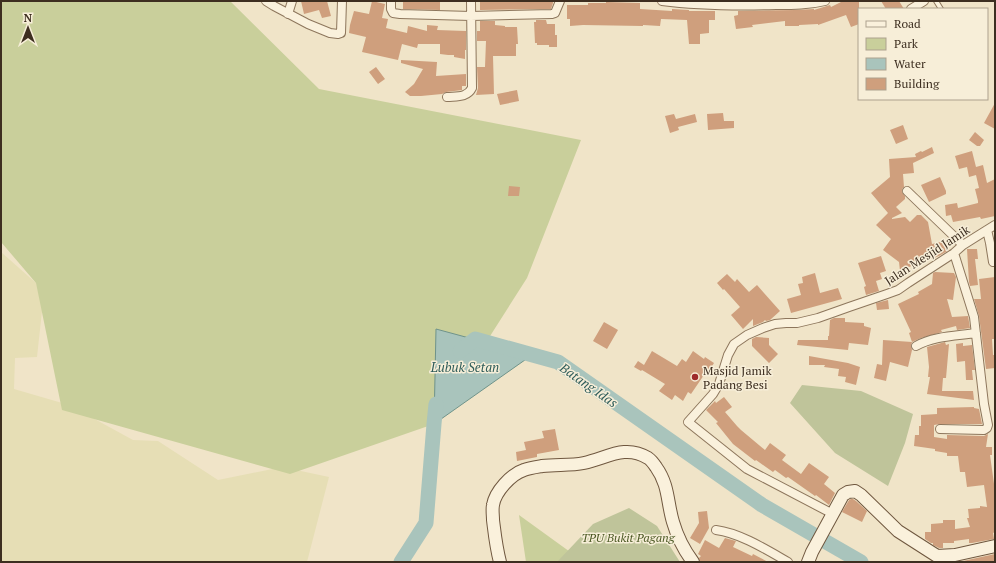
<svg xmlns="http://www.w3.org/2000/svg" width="996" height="563" font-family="'PT Serif',serif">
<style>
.farmland{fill:#e6deb5}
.green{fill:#c9cf9b}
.cemetery{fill:#bfc49a}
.water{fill:#a9c4bc;stroke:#6f938a}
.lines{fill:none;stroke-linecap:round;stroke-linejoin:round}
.river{stroke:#a9c4bc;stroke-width:15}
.building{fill:#cf9f7d}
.lane-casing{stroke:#8d765c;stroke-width:6}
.street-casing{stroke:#8d765c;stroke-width:10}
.secondary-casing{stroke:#6f573f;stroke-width:14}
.lane{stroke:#faf1dc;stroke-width:4}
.street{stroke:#faf1dc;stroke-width:8}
.secondary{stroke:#faf1dc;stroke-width:12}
.poi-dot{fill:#9e2a2b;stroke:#f7eed8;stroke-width:1.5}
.labels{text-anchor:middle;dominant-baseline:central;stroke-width:3;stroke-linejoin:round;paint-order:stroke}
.street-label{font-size:12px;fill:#3d2e20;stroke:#f7eed8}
.poi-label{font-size:12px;fill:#3d2e20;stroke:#f7eed8;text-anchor:start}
.park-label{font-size:12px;font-style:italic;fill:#4d5a26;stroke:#f7eed8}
.water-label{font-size:13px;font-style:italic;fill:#2f5d5a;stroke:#f7eed8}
</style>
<rect width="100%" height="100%" fill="#f0e4c8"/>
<path class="farmland" d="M1,252L36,283L43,302L37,357L15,358L14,389L69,405L133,440L158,441L218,480L282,467L329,477L307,562H1Z"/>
<path class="green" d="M3,1H230L319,89L581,140L527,278L434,424L290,474L62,410L36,283L1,242V4Z
M519,515L584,562H526Z"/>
<path class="cemetery" d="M802,385L861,391L913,414L905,443L888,486L835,453L790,403Z
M629,508L657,526L680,562H557L593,524Z"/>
<path class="water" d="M436,329L532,355L434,424Z"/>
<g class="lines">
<path class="river" d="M460,351L475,339L558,362L762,505L861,562
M401,562L426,523L434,424L436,404"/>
</g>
<path class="building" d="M301,1H327L331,16L322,18L319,10L304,14Z
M372,1L385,4L382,18L388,19L386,28L407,33L408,26L427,31V25L438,26L437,30L466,31V50H465V59L454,57V55H448L440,54V44H418L417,48L402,44L398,60L362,52L366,37L349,33L350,25L354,11L369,14Z
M403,1H440V10L403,9Z
M480,1H553V3L551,9L480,10Z
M843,1H859V24L851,27L846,15L818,25V24L799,25V26H785V21L752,25L753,27L736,29L734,16L738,15V11L795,10L814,9V10L830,5L831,7Z
M881,1H899L904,9H886Z
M606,2L640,3V9L672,11V9L689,10V11H715V20H709V33L700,34V44H689L687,20L661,19L660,26L643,25V26L583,25L570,26V19H567V5H588V3H606Z
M536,20H546L547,24H555V35H557V47H549V45H537V43H535L534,22H536Z
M480,21H495V25L505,26V27H517L518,44H516V56H493L494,94L476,95L478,88L477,67H485L486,41H477V31H480Z
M401,60L437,62L436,76L466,74V86H462V90L446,92L442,94L421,96H410L405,92L414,84L423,69L401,63Z
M376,67L385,79L378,84L369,72Z
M517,90L519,101L500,105L497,94Z
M995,103V129L984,123Z
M723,113L724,121H734V128L708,130L707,114Z
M674,114L676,119L695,114L697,122L678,127L679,130L670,133L665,116Z
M903,125L908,139L896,144L890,130Z
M975,132L984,140L980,146H977L969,140Z
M932,147L934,153L913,163L914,173L903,174L904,187L902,189V192L905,196V199L896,207L902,213L892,218V219L905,217L910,222L917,215H921L928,222L932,244L944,241L945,247L948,246L949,250L939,256L909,267L908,268L900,271L899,262L883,250L891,239L876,225L888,213L871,193L890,177L889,159L916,157L915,154L921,151L922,152Z
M972,151L976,167L983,165L987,183L995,179V216L981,219L980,217L953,222L951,215L946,216L945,205L957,203L958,208L978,203V201L975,189L979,188L976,175L969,177L967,167L959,169L955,156Z
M940,177L946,191V194L929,202L921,185Z
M509,186L520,187L519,196H508Z
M967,249H977L978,259H975L978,285L970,286L969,282Z
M881,256L886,271L880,273L882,279L876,281L879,291L866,295L864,287L866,286L858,263Z
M935,272L954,273L956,277L953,300L947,299L952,317L968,316L970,328L957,330L956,326L941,330L942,332L921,338L912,342L909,333L911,332L898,304L919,294L918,292L932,284L933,273Z
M815,273L820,293L838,288L842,299L791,313L787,299L801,295L798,284L803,283L802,277Z
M727,274L735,282L737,279L749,292L757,285L780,311L770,320L766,321L765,320L763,322L753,326V319L743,329L731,315L740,307L724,289L723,290L717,283Z
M995,277V339H992L993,355H995V368L986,369L979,316L974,299H981L979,279Z
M888,300L889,309L877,310L876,303Z
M834,318H845V322L864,323V326L871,328L868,345L849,343L848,350L797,345L798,340H828V336H829L830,320Z
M604,322L618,330L607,349L593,341Z
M756,337L769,338V345L778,354L769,363L752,346V339Z
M883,340L912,342L911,346L912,350L908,367L890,362L886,381L874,378L877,364L882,365Z
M945,342L946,345L949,344L946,378H943L942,391H973L974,400L927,394L930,377H928L929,367L927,347Z
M963,343V346L972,345L975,370H972L973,380H966L965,361L957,362L956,344Z
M652,351L677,366L682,359L686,362L693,351L704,359L705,357L714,363L708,373L706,372L691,394L688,392L683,401L675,395L672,400L659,391L665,384L642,370L641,371L634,367L638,361L644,365Z
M809,356L848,363L860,367L856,385L845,382L846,377L838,376L839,369L824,367L825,365H809Z
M724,397L732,407L725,412L737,426L741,430L765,450L770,443L786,455L782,460L801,474L809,463L829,477L824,484L835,493L829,505L816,495L815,496L788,477L786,478L775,470L773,472L756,460L755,461L733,444L716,423L718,422L706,410L715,401L716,403Z
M974,407V408L979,409L982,424H940L934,425V437L947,439V435L984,436L988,434L986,447H992V455H990L995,491V532L993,533L994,539L972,543H969V539L954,541V543H943V548H939L933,545V543H931L925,539V532H931V524L943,523V520H955V529L970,527L967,518H969L968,509L980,508V506L987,507L984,485L967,487L965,472H960L958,456H947V453L935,451V449L914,446L915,435H919V426H921V415L937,414V408Z
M555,429L559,450L537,454V457L517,461L516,452L526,450L524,442L544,438L542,431Z
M851,499H853L856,501L867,511L862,522L842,512L849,500Z
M707,511L709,528L700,544L690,538L699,523L698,512Z
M725,538L736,541L733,547L752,556L753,554L768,562H700L699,558L701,556L698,554L705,540L719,548Z
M995,554V562H964L963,561Z"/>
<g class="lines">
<g class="lane-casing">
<path id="lane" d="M936,1L941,9"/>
</g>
<g class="street-casing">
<path id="street" d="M266,1L274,6L308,24L330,33L338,34L341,33L342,1
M391,1V9L393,13L400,14L471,16L552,14L555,13L560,1
M662,1C700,6 738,6 776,5C793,5 809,5 825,1
M911,9L924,1
M288,14L292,1
M447,97C456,96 467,98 472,88L471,1
M907,191L963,245
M987,230L990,243L993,262
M916,346C934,336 956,336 976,333
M940,429L984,430L987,428L988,425L984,404L974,317L954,253
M833,514L747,469L688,422L713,394L719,384L728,355L734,344L747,335L763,328L775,324L786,323H797L818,318L849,307L887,294L898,290L908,283L954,253L963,245L995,225
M716,530C740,533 767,550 788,562"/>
</g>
<g class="secondary-casing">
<path id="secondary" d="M500,562C496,547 495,536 493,520C493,515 492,510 493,505C495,492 511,474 524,470C529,468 536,467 542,466C556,464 570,466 584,463C607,458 625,444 648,458C651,460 654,464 656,467C669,485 667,502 673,522C677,536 684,550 693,562
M808,562L812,552L843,495L848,492L855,491L861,495L898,531L937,556L955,555L995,546"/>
</g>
<use href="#lane" class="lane"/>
<use href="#street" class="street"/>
<use href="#secondary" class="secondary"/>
</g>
<circle class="poi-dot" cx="695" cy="377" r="4"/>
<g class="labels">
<g class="street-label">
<text transform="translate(927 255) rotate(-33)">Jalan Mesjid Jamik</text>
</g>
<g class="poi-label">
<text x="703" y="370">Masjid Jamik<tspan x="703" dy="14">Padang Besi</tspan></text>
</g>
<g class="park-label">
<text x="628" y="537">TPU Bukit Pagang</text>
</g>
<g class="water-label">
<text x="465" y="367">Lubuk Setan</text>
<text transform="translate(589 385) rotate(35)">Batang Idas</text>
</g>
</g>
<rect width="996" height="563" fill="none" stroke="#3d2e20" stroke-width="4"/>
<rect x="858" y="8" width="130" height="92" fill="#f7eed8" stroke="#ada18e"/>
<rect x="866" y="21" width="20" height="6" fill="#faf1dc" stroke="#ada18e"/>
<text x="894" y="28" font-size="12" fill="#3d2e20">Road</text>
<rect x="866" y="38" width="20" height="12" fill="#c9cf9b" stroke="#ada18e"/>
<text x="894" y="48" font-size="12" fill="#3d2e20">Park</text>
<rect x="866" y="58" width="20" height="12" fill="#a9c4bc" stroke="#ada18e"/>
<text x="894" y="68" font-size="12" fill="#3d2e20">Water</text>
<rect x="866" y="78" width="20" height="12" fill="#cf9f7d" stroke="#ada18e"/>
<text x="894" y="88" font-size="12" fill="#3d2e20">Building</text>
<g transform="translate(28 28)" stroke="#f7eed8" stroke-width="3" paint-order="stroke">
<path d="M0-3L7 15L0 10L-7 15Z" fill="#3d2e20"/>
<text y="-6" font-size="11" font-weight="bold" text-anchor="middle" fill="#3d2e20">N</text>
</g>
</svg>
